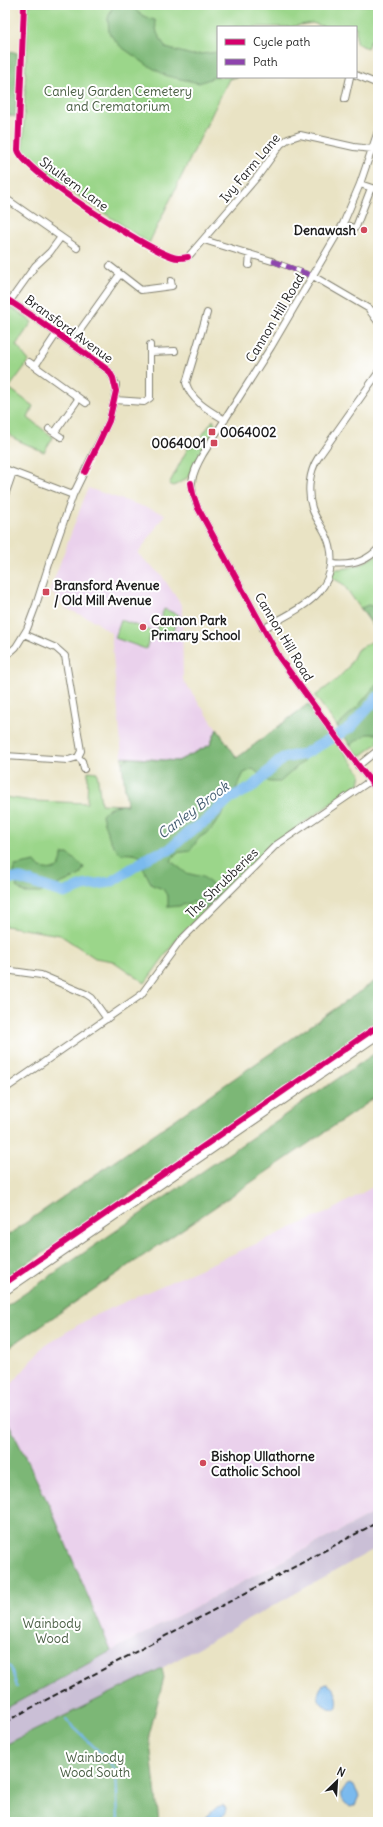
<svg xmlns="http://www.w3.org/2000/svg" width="383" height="1827" font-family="Delius,sans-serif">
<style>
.built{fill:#ead1ec}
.industrial{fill:#cabfd6}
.green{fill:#9bd68a;stroke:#5c7953}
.forest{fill:#7cb776;stroke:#4c6a49}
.water{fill:#7abaee;stroke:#4b6b85}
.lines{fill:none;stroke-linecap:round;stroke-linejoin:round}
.stream{stroke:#7abaee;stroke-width:2}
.river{stroke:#7abaee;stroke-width:11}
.pedestrian-casing{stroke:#828070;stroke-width:6}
.minor-casing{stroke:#828070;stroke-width:8}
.primary-casing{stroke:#828070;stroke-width:11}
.pedestrian{stroke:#fff;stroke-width:4.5}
.minor{stroke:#fff;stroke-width:6}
.primary{stroke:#fff;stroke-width:9}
.rail{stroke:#1c1c1c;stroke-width:2;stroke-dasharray:6 3;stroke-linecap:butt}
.quiet{stroke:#8e44ad;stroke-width:5;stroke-dasharray:10 5;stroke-linecap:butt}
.cycleway-casing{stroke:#fff;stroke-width:8}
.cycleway{stroke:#d6006c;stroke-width:6}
.poi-dot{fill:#d1495b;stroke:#fff;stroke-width:1.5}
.labels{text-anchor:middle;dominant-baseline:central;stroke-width:4;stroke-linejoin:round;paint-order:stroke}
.park-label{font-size:13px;fill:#485d42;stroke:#fff}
.street-label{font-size:13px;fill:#1c1c1c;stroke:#fff}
.poi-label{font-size:13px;font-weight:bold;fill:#1c1c1c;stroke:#fff;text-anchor:start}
.water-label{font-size:14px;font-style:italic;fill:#425b70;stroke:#fff}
</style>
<rect width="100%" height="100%" fill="#fff"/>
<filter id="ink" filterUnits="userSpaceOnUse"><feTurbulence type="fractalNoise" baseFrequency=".025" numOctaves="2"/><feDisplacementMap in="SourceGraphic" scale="8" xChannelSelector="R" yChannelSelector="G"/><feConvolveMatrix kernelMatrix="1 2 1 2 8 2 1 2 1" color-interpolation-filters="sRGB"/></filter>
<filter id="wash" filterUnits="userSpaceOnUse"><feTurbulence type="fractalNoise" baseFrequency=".012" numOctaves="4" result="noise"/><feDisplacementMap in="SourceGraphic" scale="16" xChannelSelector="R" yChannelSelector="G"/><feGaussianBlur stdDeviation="0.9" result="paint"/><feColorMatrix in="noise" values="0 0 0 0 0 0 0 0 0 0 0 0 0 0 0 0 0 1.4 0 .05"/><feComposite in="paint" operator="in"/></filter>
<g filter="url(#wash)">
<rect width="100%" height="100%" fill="#e9e3c4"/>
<path class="built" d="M88,488L165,514L138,554L162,576L182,606L183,680L217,729L210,745L178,761L122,757L111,633L95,621L65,608L50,590Z
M378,1184V1511L111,1651L52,1511L5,1416V1392L45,1345L93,1316L330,1211Z"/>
<path class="industrial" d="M378,1511V1547L162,1668L5,1745V1709L111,1651Z"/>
<path class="green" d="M28,5H378V26L367,48L356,43V27H325L312,23L289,27H218V77H237L229,79L149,243L40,170L23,150Z
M5,305L17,311L32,322L16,345L29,361L9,388L33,406L28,418L53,437L44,452L15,439L5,430Z
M213,420L216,427L187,478L174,486L169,484L188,448L196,444Z
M378,554V633L343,584L331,577L334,571L337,569L348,568L362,564Z
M164,609L179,615L171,640L155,634Z
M121,620L152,631L146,649L115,638Z
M378,638V743L362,755H358L315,696L335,681L348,668L357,650Z
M308,704L361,774L359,784L273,844L179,936L145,983L113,961L95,958L60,935L5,926V797L32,801L87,803L88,771L97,772L101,804L127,805L122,757L178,761L210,745L217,729L237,758Z"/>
<path class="forest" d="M113,5H132C137,13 145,18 155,20L157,33L166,48L192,55L218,52V76L199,83L167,76L147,65L120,46L109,33L108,18Z
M11,51L17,53L16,117L5,114V62Z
M368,605L378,608V626L374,627L361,608Z
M378,682V734H367L350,745L337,726L359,705Z
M308,704L330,734L319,743L307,758L280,782H269L253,769L244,773L227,807L211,830L199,838L190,851L176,853L171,861L186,873L203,877L214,886L219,896L207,909L193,902L179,906L168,907V897L163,889L152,885L143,868L148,862C139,854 133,853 121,854C111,847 105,828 102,815C110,806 115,805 127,805L122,764L127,758L178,761L210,745L217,729L237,758Z
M62,854H68L84,867L80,875L40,893H25L16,887L18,881L13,871L15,866L35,862L40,868C55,871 61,871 62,854Z
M378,979V1024L5,1279V1237Z
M378,1051V1096L5,1350V1307Z
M5,1416L52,1511L111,1651L5,1709Z
M162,1668L164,1678L149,1735L159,1822H5V1745Z"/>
<path class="water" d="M327,1684C336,1688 340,1700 336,1709C322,1709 312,1697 323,1685Z
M349,1784L354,1786L359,1796L355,1805L351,1807C340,1802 338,1791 349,1784Z
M223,1805L226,1808C224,1821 212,1822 201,1822L217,1807Z"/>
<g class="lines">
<path class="stream" d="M5,1662L11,1668L17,1687
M66,1720L107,1759L116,1771L118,1822"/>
<path class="river" d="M5,878L21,879L64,893L83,886L111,882L151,856L169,850L189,832L206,821L230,798L251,788L283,758L304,754L350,728L378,697"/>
</g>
</g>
<g filter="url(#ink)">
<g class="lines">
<g class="pedestrian-casing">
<path id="pedestrian" d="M272,261L313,276"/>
</g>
<g class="minor-casing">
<path id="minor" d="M356,75L378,84
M345,99L350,77
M378,131L360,184L343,224L271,347L203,454C191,475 188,485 198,508L279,657L341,743L378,791
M360,184L378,190
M5,198L77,248
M343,224L354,228L356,227L371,188
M204,240L272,261
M188,257L258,176L281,144L288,139L300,135L354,147L372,149
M249,265L250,254
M110,266L141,290L172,286L171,281
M313,276L378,314
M5,298L31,315L109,371L116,384V391L109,421L73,495L51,558L36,605L27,629L16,647L5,657
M10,301L35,266L50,252L61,237
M370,311L378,322
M207,313L186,383C191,401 210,411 225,420
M71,343L120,274
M151,352L175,351
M29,362L86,403
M35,366L57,333
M115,400L144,402L150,398V345
M49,429L61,437
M55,432L79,398
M5,469L73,495
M5,495L13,472
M332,564C349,566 365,563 378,549
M263,629C281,618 305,608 319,592C333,576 335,554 326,535C322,526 315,518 312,508C307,492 309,472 318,458L378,373
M24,634L56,648L65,656L81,751L78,757L82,761L84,769
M5,756L68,760L78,757
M358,766L378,750
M5,970L41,975L86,994L92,998L107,1019
M5,1089L141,995L181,940L276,845L370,781"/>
</g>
<g class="primary-casing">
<path id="primary" d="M5,1290L378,1034"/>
</g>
<use href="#pedestrian" class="pedestrian"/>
<use href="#minor" class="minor"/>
<use href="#primary" class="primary"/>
<path class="rail" d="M5,1722L378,1522"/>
<path class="quiet" d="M272,261L313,276"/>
<g class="cycleway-casing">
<path id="cycleway" d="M24,5L18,150C24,172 148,250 173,257C177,259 183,258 188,257
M5,298L31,315L97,362L109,371L113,378L116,391L109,421L85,472
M191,483L193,494L198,508L279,657L341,743L378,791
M5,1283L378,1026"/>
</g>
<use href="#cycleway" class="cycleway"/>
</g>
</g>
<g class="poi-dot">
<circle cx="364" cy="230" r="4"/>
<rect x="208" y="428" width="8" height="8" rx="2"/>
<rect x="210" y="439" width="8" height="8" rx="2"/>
<rect x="42" y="588" width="8" height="8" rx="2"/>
<circle cx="143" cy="627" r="4"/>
<circle cx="203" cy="1463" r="4"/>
</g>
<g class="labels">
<g class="park-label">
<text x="118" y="91">Canley Garden Cemetery<tspan x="118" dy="15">and Crematorium</tspan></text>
<text x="52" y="1623">Wainbody<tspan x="52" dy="15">Wood</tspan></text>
<text x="95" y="1757">Wainbody<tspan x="95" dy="15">Wood South</tspan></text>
</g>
<g class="street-label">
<text transform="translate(250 168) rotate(-50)">Ivy Farm Lane</text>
<text transform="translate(74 184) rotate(36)">Shultern Lane</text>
<text transform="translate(275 318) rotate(-59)">Cannon Hill Road</text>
<text transform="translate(69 329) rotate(36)">Bransford Avenue</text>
<text transform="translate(284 637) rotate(59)">Cannon Hill Road</text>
<text transform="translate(222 883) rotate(-44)">The Shrubberies</text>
</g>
<g class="poi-label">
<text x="356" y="230" text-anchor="end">Denawash</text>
<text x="220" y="432">0064002</text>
<text x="206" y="443" text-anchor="end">0064001</text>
<text x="54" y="585">Bransford Avenue<tspan x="54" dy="15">/ Old Mill Avenue</tspan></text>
<text x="151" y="620">Cannon Park<tspan x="151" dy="15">Primary School</tspan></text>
<text x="211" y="1456">Bishop Ullathorne<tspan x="211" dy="15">Catholic School</tspan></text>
</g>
<g class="water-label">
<text transform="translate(193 810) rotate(-37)">Canley Brook</text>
</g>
</g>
<rect width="383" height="1827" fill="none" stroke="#fff" stroke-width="20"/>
<rect x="217" y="26" width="140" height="52" fill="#ffffff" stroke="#a4a4a4"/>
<rect x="225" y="39" width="20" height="6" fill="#d6006c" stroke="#a4a4a4"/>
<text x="253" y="46" font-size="12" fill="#1c1c1c">Cycle path</text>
<rect x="225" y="59" width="20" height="6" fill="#8e44ad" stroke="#a4a4a4"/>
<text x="253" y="66" font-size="12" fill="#1c1c1c">Path</text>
<g transform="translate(337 1781) rotate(25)" stroke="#ffffff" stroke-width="3" paint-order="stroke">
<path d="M0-3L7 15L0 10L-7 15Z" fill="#1c1c1c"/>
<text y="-6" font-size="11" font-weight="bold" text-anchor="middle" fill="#1c1c1c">N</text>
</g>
</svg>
